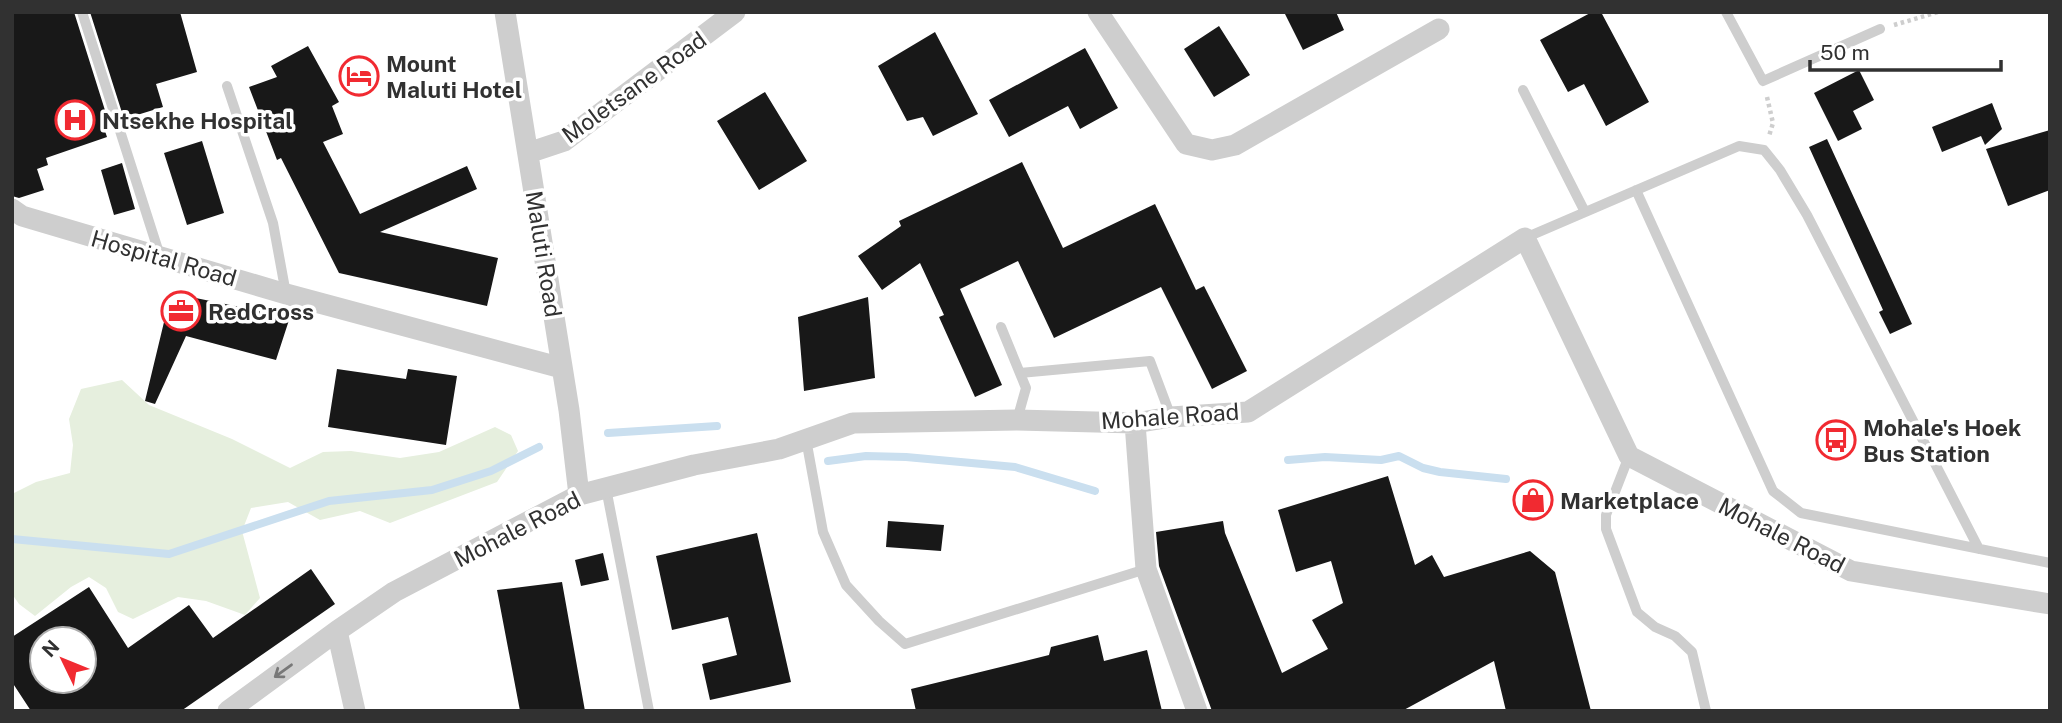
<svg xmlns="http://www.w3.org/2000/svg" width="2062" height="723" font-family="'Public Sans',sans-serif">
<style>
.green{fill:#e6efde}
.lines{fill:none;stroke-linecap:round;stroke-linejoin:round}
.stream{stroke:#cadfef;stroke-width:8}
.building{fill:#181818;fill-rule:evenodd}
.path{stroke:#cecece;stroke-width:4.5;stroke-dasharray:3.5 3.5;stroke-linecap:butt}
.service{stroke:#cecece;stroke-width:10}
.minor{stroke:#cecece;stroke-width:21}
.oneway{stroke:#787878}
.labels{text-anchor:middle;dominant-baseline:central;stroke-width:7;stroke-linejoin:round;paint-order:stroke}
.poi-label{font-size:23px;font-weight:bold;fill:#313131;stroke:#fff;text-anchor:start}
.street-label{font-size:23px;fill:#313131;stroke:#fff}
</style>
<rect width="100%" height="100%" fill="#fff"/>
<path class="green" d="M122,380L149,405L232,439L290,468L323,452L351,451L400,458L439,452L495,427L511,435L518,451L497,482L390,523L360,511L320,520L288,502L251,508L242,531L260,598L245,615L206,601L178,597L133,619L118,612L106,588L89,577L71,587L35,616L19,604L12,594V494L36,482L70,473L73,445L69,419L81,389Z"/>
<g class="lines">
<path class="stream" d="M608,433L717,426
M1288,460L1325,457L1381,460L1399,456L1423,468L1440,472L1506,479
M828,461L866,456L906,457L1015,467L1095,491
M12,539L169,554L329,501L432,490L491,471L539,447"/>
</g>
<path class="building" d="M12,12H74L109,123L103,125L107,137L46,158L48,165L37,169L44,190L19,198L12,196Z
M90,12H180L197,72L156,84L163,107L124,119Z
M1284,12H1336L1344,30L1303,50Z
M1592,12H1601L1649,102L1606,126L1584,84L1568,92L1540,40Z
M1219,26L1250,75L1214,97L1184,49Z
M935,32L978,114L933,136L923,117L907,121L878,66Z
M308,46L339,102L332,106L343,134L323,142L360,214L467,166L477,189L380,232L498,258L487,306L339,273L281,158L277,160L249,87L277,77L271,66Z
M1085,48L1118,108L1080,129L1068,106L1009,137L989,100Z
M1859,70L1874,100L1853,111L1862,129L1838,141L1814,93Z
M765,92L807,161L759,190L717,121Z
M1992,103L2002,129L1985,145L1981,136L1942,152L1932,127Z
M2050,130V190L2008,206L1986,149Z
M1827,139L1912,324L1890,334L1879,312L1883,310L1809,147Z
M202,141L224,213L187,225L164,153Z
M1022,162L1063,248L1155,204L1196,290L1204,286L1247,371L1212,389L1161,287L1054,338L1018,261L960,289L1002,385L975,397L939,317L944,315L920,263L882,290L858,256L901,226L899,221Z
M122,163L135,209L114,215L101,170Z
M171,293L290,317L276,360L186,336L155,404L145,401Z
M868,297L875,378L804,391L798,317Z
M337,369L406,379L408,369L457,376L446,445L328,427Z
M1388,476L1415,565L1432,555L1444,577L1530,551L1555,572L1591,711H1506L1494,661L1402,711H1212L1159,566L1156,532L1223,521L1225,533L1282,673L1328,649L1312,620L1343,603L1331,561L1296,572L1278,510Z
M888,521L944,525L941,551L886,547Z
M757,533L791,682L710,700L702,664L737,655L728,617L672,630L656,556Z
M603,553L609,580L581,586L575,560Z
M311,569L335,604L181,711H31L12,682V637L89,587L128,648L189,605L213,638ZM42,639H84V681H42Z
M562,582L585,711H520L497,590Z
M1098,635L1104,661L1147,650L1162,711H916L911,689L1049,655L1051,647Z"/>
<g class="lines">
<path class="path" d="M1894,25L1938,12
M1767,97L1773,123L1769,136"/>
<path class="service" d="M82,12L160,256
M1726,12L1763,81L1880,29
M227,86L273,223L286,294
M1523,90L1585,212
M1636,190L1773,491L1801,513L2050,563
M1525,238L1739,146L1764,150L1780,170L1807,215L1979,549
M1001,327L1026,388L1017,420
M1020,373L1150,361L1171,417
M806,439L823,532L846,585L879,621L905,644L1146,569
M1629,456L1606,515V529L1637,612L1655,627L1675,636L1692,652L1706,711
M606,488L649,711"/>
<path class="minor" d="M505,12L569,410L579,495
M1098,12L1186,144L1212,150L1235,145L1439,29
M528,153L564,141L735,12
M12,209L22,216L286,294L562,368
M1135,423L1146,569L1197,711
M337,631L355,711
M228,711L337,631L394,592L579,495L694,465L779,449L853,423L1017,420L1135,423L1171,417L1248,412L1525,238L1629,456L1851,571L2050,604"/>
</g>
<defs><path id="oneway-shaft" d="M-6 0H5M1.5-3L5.5 0L1.5 3" fill="none" stroke-width="1.6" stroke-linecap="round" stroke-linejoin="round" transform="scale(1.75)"/></defs>
<use class="oneway" href="#oneway-shaft" transform="translate(283 671) rotate(144)"/>
<defs>
<g id="hotel-ring" transform="scale(2.0125)"><circle r="9.5" fill="#fff" stroke="#f12a31" stroke-width="1.5"/><path d="M-6-4.5h1.5V1H6V5H4.5V3h-9V5H-6ZM-4 0a1.8 1.8 0 1 1 3.6 0ZM.5 0V-2.5h3Q6-2.5 6 0Z" fill="#f12a31"/></g>
<g id="hospital-ring" transform="scale(2.0125)"><circle r="9.5" fill="#fff" stroke="#f12a31" stroke-width="1.5"/><path d="M-5-5h3v3.5h4V-5h3V5h-3V1.5h-4V5h-3Z" fill="#f12a31"/></g>
<g id="office-ring" transform="scale(2.0125)"><circle r="9.5" fill="#fff" stroke="#f12a31" stroke-width="1.5"/><path d="M-6-3h4V-5.5h4V-3h4V5H-6ZM-1-4.5V-3h2v-1.5ZM-6 0V1H6V0Z" fill="#f12a31"/></g>
<g id="bus-ring" transform="scale(2.0125)"><circle r="9.5" fill="#fff" stroke="#f12a31" stroke-width="1.5"/><path d="M-5-6H5V4H4V6H2V4H-2V6H-4V4H-5ZM-3.5-4V0h7V-4ZM-3.5 1.2v1.5H-2V1.2ZM2 1.2v1.5H3.5V1.2Z" fill="#f12a31"/></g>
<g id="shop-ring" transform="scale(2.0125)"><circle r="9.5" fill="#fff" stroke="#f12a31" stroke-width="1.5"/><path d="M-5-2.5h2.3a2.7 3.5 0 0 1 5.4 0H5L5.5 6h-11ZM-1.5-2.5h3a1.5 2.3 0 0 0-3 0Z" fill="#f12a31"/></g>
</defs>
<g fill-rule="evenodd">
<use href="#hotel-ring" x="359" y="76"/>
<use href="#hospital-ring" x="75" y="120"/>
<use href="#office-ring" x="181" y="311"/>
<use href="#bus-ring" x="1836" y="440"/>
<use href="#shop-ring" x="1533" y="500"/>
</g>
<g class="labels">
<g class="poi-label">
<text x="386" y="63">Mount<tspan x="386" dy="26">Maluti Hotel</tspan></text>
<text x="102" y="120">Ntsekhe Hospital</text>
<text x="208" y="311">RedCross</text>
<text x="1863" y="427">Mohale's Hoek<tspan x="1863" dy="26">Bus Station</tspan></text>
<text x="1560" y="500">Marketplace</text>
</g>
<g class="street-label">
<text transform="translate(634 87) rotate(-36)">Moletsane Road</text>
<text transform="translate(544 254) rotate(81)">Maluti Road</text>
<text transform="translate(164 258) rotate(16)">Hospital Road</text>
<text transform="translate(1170 416) rotate(-4)">Mohale Road</text>
<text transform="translate(517 529) rotate(-27)">Mohale Road</text>
<text transform="translate(1782 535) rotate(27)">Mohale Road</text>
</g>
</g>
<rect width="2062" height="723" fill="none" stroke="#313131" stroke-width="28"/>
<g transform="translate(63 660) rotate(313)"><circle r="33" fill="#ffffff" stroke="#adadad" stroke-width="2"/>
<path d="M0-5L12 26L0 18L-12 26Z" fill="#f12a31"/>
<text y="-10" font-size="19" font-weight="bold" text-anchor="middle" fill="#313131">N</text>
</g>
<path d="M1810 60v10h191v-10" fill="none" stroke="#313131" stroke-width="3.5"/>
<text x="1820" y="60" font-size="21" fill="#313131" stroke="#ffffff" stroke-width="5" paint-order="stroke">50 m</text>
</svg>
